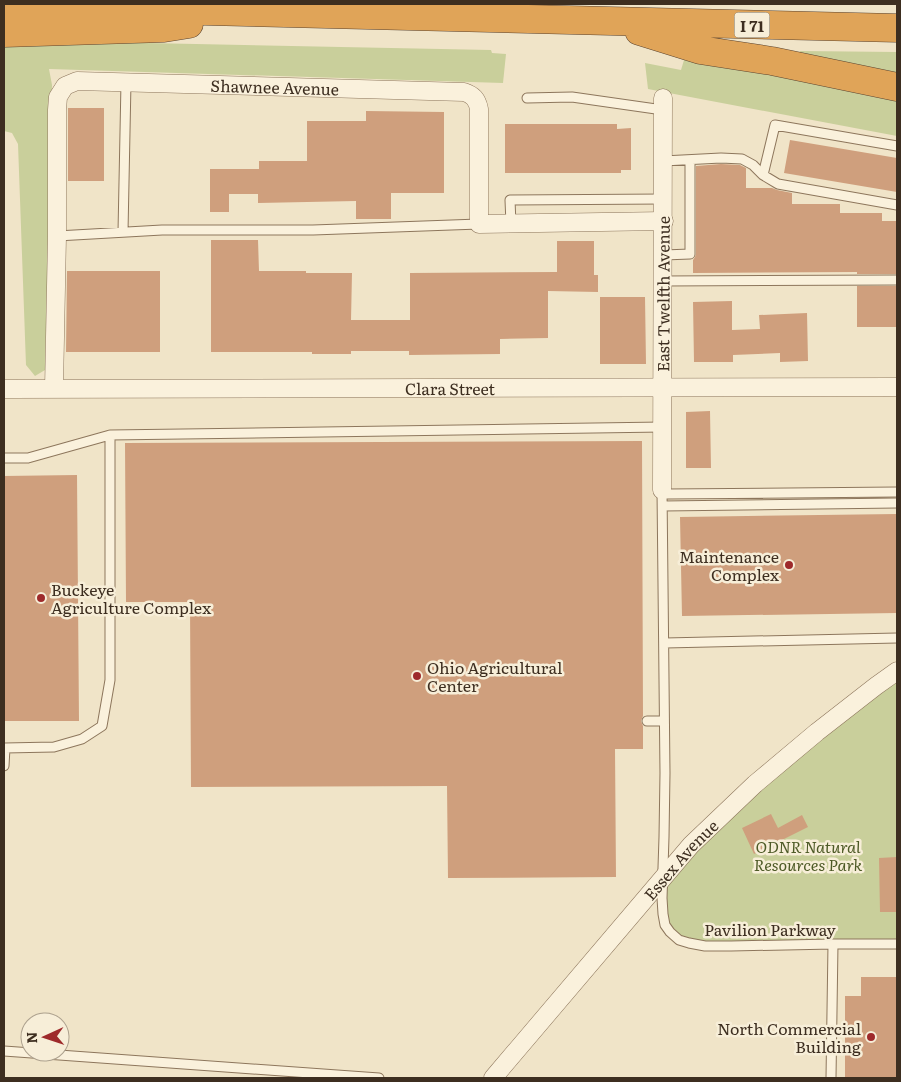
<svg xmlns="http://www.w3.org/2000/svg" width="901" height="1082" font-family="Literata,serif">
<style>
.green{fill:#c9cf9b}
.building{fill:#cf9f7d}
.lines{fill:none;stroke-linecap:round;stroke-linejoin:round}
.service-casing{stroke:#8d765c;stroke-width:11}
.minor-casing{stroke:#8d765c;stroke-width:19}
.motorway-casing{stroke:#5b4430;stroke-width:29}
.service{stroke:#faf1dc;stroke-width:9}
.minor{stroke:#faf1dc;stroke-width:18}
.motorway{stroke:#e0a458;stroke-width:28}
.poi-dot{fill:#9e2a2b;stroke:#f7eed8;stroke-width:2}
.labels{text-anchor:middle;dominant-baseline:central;stroke-width:5;stroke-linejoin:round;paint-order:stroke}
.shield{fill:#f7eed8;stroke:#756857;stroke-width:1}
.shield-label{font-size:15px;font-weight:bold;fill:#3d2e20}
.street-label{font-size:16px;fill:#3d2e20;stroke:#f7eed8}
.poi-label{font-size:16px;fill:#3d2e20;stroke:#f7eed8;text-anchor:end}
.park-label{font-size:16px;font-style:italic;fill:#4d5a26;stroke:#f7eed8}
</style>
<rect width="100%" height="100%" fill="#f0e4c8"/>
<path class="green" d="M99,42L491,50L492,53L506,54L503,83L49,69L52,85L45,370L35,376L26,365L18,144L12,133L4,131V46Z
M800,51L897,52V76L799,55Z
M684,60L760,71L897,99V136L648,89L645,63L681,70Z
M897,671V944L705,946L670,932L662,898L675,863Z"/>
<path class="building" d="M68,108H104V181H68Z
M366,111L444,112V193H391V219H356V201L258,203V194H229V212H210V169H259V161H307V121H366Z
M505,124H617V129L631,128V170H621V173H505Z
M790,140L897,158V192L784,173Z
M721,164L740,165L746,168V188H772L777,190L792,193V204H840V213H882V221H897V274H857V272L693,273V260L695,257L696,254V166Z
M211,240H258L259,271H306V273H352L351,320H410V273L557,272V241H594V275H598V292L548,291V338L500,339V354L409,355V351H351V354H312V352H211Z
M67,271H160V352H66Z
M857,286H897V327H857Z
M600,297H645L646,364H600Z
M732,301V330L760,329L759,315L807,313L808,361L780,362V353L733,355V362H694L693,302Z
M710,411L711,468H686V412Z
M642,441L643,716L641,721L643,726V749H615L616,877L448,878L447,786L191,787L190,602H126L125,443Z
M77,475L79,721H4V476Z
M897,514V613L682,616L680,517Z
M771,814L778,828L802,815L808,827L754,854L742,828Z
M897,857V912H880L879,858Z
M861,977H897V1078H845V996H861Z"/>
<g class="lines">
<g class="service-casing">
<path id="service" d="M527,98L572,97L663,110
M663,161L721,158L742,159L753,165L763,175L778,184L897,205
M763,175L775,125L897,146
M511,224L510,200L664,199
M123,232L126,82
M57,236L162,230H313L479,224
M664,255L690,254V160
M663,281L897,280
M4,458H28L110,435L663,427
M662,490L665,773L664,837L662,898L663,914L665,925L670,932L679,940L689,943L705,946H731L833,944H897
M662,490L667,494L897,492
M663,506L897,503
M665,643L897,638
M647,721H664
M4,748H5L4,766
M5,748L54,747L82,739L102,726L110,680V435
M4,1051L379,1078
M831,1078L833,944"/>
</g>
<g class="minor-casing">
<g id="minor">
<path id="s1" d="M54,388L57,236V110L58,97L65,86L77,81L464,92C473,95 477,99 479,109V224L664,221"/>
<path id="s2" d="M4,389L897,387"/>
<path id="s3" d="M662,490L663,98"/>
<path id="s4" d="M493,1078L691,845L755,784L817,732L876,686L897,671"/>
</g>
</g>
<g class="motorway-casing">
<path id="motorway" d="M4,6L897,28
M639,31L700,50L772,61L897,87
M4,33L164,28L189,24"/>
</g>
<use href="#service" class="service"/>
<use href="#minor" class="minor"/>
<use href="#motorway" class="motorway"/>
</g>
<g class="poi-dot">
<circle cx="789" cy="565" r="5"/>
<circle cx="41" cy="598" r="5"/>
<circle cx="417" cy="676" r="5"/>
<circle cx="871" cy="1037" r="5"/>
</g>
<g class="labels">
<rect class="shield" x="734.5" y="12.5" width="35" height="25" rx="4"/>
<g class="shield-label">
<text x="752" y="25">I 71</text>
</g>
<g class="street-label">
<text stroke="none"><textPath href="#s1" startOffset="515">Shawnee Avenue</textPath></text>
<text stroke="none"><textPath href="#s3" startOffset="196">East Twelfth Avenue</textPath></text>
<text stroke="none"><textPath href="#s2" startOffset="446">Clara Street</textPath></text>
<text stroke="none"><textPath href="#s4" startOffset="288">Essex Avenue</textPath></text>
<text x="770" y="929">Pavilion Parkway</text>
</g>
<g class="poi-label">
<text x="779" y="556">Maintenance<tspan x="779" dy="18">Complex</tspan></text>
<text x="51" y="589" text-anchor="start">Buckeye<tspan x="51" dy="18">Agriculture Complex</tspan></text>
<text x="427" y="667" text-anchor="start">Ohio Agricultural<tspan x="427" dy="18">Center</tspan></text>
<text x="861" y="1028">North Commercial<tspan x="861" dy="18">Building</tspan></text>
</g>
<g class="park-label">
<text x="808" y="846">ODNR Natural<tspan x="808" dy="18">Resources Park</tspan></text>
</g>
</g>
<rect width="901" height="1082" fill="none" stroke="#3d2e20" stroke-width="10"/>
<g transform="translate(45 1037) rotate(267)"><circle r="24" fill="#f7eed8" stroke="#ada18e"/>
<path d="M0-4L9 19L0 12L-9 19Z" fill="#9e2a2b"/>
<text y="-8" font-size="14" font-weight="bold" text-anchor="middle" fill="#3d2e20">N</text>
</g>
</svg>
